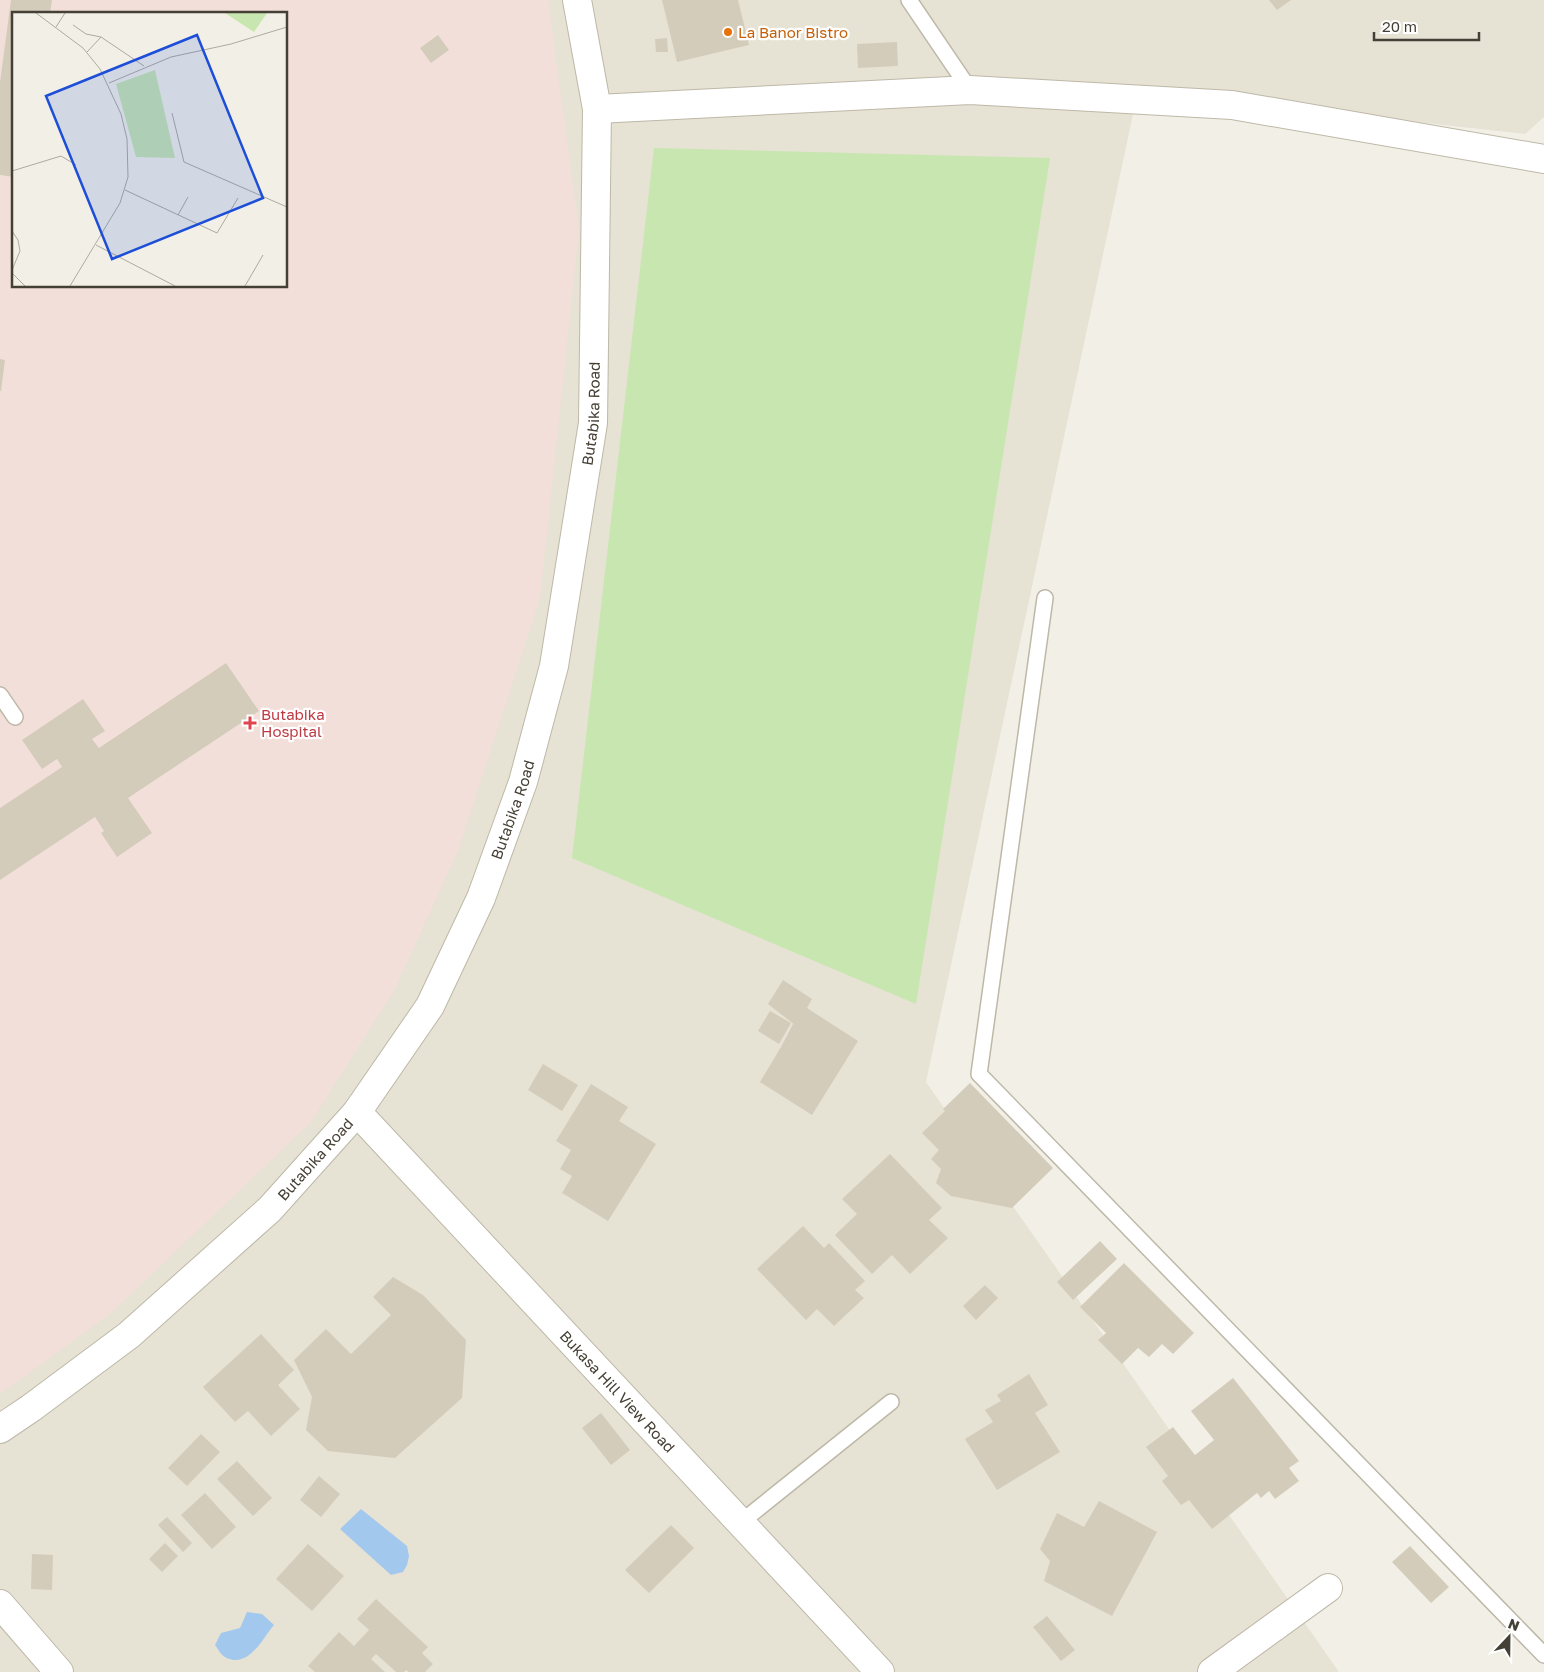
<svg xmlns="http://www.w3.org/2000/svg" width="1544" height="1672" font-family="'Golos Text',sans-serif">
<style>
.residential{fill:#e6e2d4;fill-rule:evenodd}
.medical{fill:#f3dfd9;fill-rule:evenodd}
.green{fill:#c8e6af}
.water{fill:#a3c8ee}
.building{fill:#d4ccbb}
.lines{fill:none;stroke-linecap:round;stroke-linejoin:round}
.service-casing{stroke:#beb8a8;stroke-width:18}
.minor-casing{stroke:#beb8a8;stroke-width:30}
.service{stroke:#fff;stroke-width:15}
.minor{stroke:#fff;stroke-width:28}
.food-dot{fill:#e8710a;stroke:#fff;stroke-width:2}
.health-dot{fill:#e0444e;stroke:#fff;stroke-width:2}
.labels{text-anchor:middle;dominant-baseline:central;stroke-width:4.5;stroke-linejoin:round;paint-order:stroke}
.food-label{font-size:15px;fill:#c56008;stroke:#fff;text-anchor:start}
.street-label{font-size:15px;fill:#454035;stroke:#fff}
.health-label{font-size:15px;fill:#be3a42;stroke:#fff;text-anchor:start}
.inset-road{fill:none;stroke:#adaa9f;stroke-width:1}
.view{fill:#1d4ed8;fill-opacity:0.15;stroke:#1d4ed8;stroke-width:2.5}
.inset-edge{fill:none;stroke:#454035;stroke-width:2.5}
</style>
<rect width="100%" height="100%" fill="#f2f0e6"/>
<path class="residential" d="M0,0H1544V117L1525,134L1138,91L926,1082L1339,1672H0ZM14,14H286V286H14Z"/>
<path class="medical" d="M0,0H548L579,230L540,598L459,848L395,989L311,1122L111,1313L0,1394ZM14,14H286V286H14Z"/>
<path class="green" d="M654,148L1050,158L916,1004L572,858Z"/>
<path class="water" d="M361,1509L407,1546L409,1556L407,1565L403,1572L391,1575L340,1529Z
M247,1612L262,1614L274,1625C262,1639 248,1670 225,1657C221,1655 218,1649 215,1645L221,1633L240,1628Z"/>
<path class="building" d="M11,0H52L50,14H14V177L0,175V82Z
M662,0H738L749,45L677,62Z
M1269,0H1291L1277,10Z
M438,35L449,50L431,63L420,48Z
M667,38L668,52H656L655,39Z
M897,42L898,66L858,68L857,44Z
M0,359L5,360L1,391H0Z
M226,663L259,711L128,798L152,833L117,857L101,833L104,831L95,817L0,880V808L62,767L57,759L42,769L22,740L83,699L105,731L92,739L99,748Z
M783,980L812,999L807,1008L858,1041L812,1115L760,1082L781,1047L793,1024L795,1025L768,1004Z
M770,1011L791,1023L779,1044L758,1031Z
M543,1064L578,1085L562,1111L528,1090Z
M970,1083L1053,1168L1012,1208L951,1196L936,1183L941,1169L931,1159L939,1150L922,1133L945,1111L943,1109Z
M591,1084L628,1107L619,1121L656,1144L608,1221L562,1193L572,1176L560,1169L571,1150L556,1141Z
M890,1154L942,1208L929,1220L948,1238L910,1274L892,1255L872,1274L835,1235L857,1214L842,1199Z
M803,1226L824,1248L829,1243L865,1281L855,1290L864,1298L834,1326L817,1309L806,1320L757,1269Z
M1100,1241L1117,1259L1073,1300L1057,1282Z
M1124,1263L1194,1333L1173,1354L1162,1344L1149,1357L1138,1348L1122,1364L1098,1340L1106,1333L1080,1307Z
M393,1277L423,1295L466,1340L462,1398L395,1458L328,1451L306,1430L312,1397L294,1360L326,1329L351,1354L391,1315L373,1297Z
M985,1285L998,1298L976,1320L963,1306Z
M261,1334L294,1370L278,1385L300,1409L271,1436L248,1411L235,1422L203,1387Z
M1029,1374L1048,1405L1035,1413L1060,1452L997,1490L965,1439L993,1422L985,1410L1001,1401L997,1395Z
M1233,1378L1299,1461L1289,1468L1299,1481L1275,1499L1269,1491L1261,1498L1257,1493L1212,1529L1189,1500L1181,1505L1162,1481L1168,1476L1146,1447L1173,1427L1195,1455L1214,1440L1191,1411Z
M601,1413L630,1450L611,1465L582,1428Z
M201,1434L220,1452L187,1486L168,1468Z
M237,1461L272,1498L253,1516L217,1479Z
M319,1476L340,1494L321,1517L300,1500Z
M205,1493L236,1527L212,1549L181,1515Z
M1099,1501L1157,1532L1112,1616L1044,1581L1050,1561L1040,1549L1057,1513L1084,1527Z
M167,1517L192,1543L183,1552L158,1525Z
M671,1525L694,1548L649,1593L625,1570Z
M165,1543L178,1556L162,1572L149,1559Z
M308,1544L344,1576L312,1611L276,1579Z
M1410,1546L1449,1587L1431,1603L1392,1562Z
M32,1554L53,1555L52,1590L31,1589Z
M376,1599L428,1647L422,1653L433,1664L425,1672H409L406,1670L404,1672H396L376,1654L371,1659L385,1672H315L308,1666L339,1632L354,1646L369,1630L357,1619Z
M1047,1616L1075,1650L1061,1661L1033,1627Z"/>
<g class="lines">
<g class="service-casing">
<path id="service" d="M909,0L970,90
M1045,598L979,1074L1544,1655
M0,695L15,717
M740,1523L891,1402"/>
</g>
<g class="minor-casing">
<g id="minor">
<path d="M597,109L970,90L1232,105L1544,159"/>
<path id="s1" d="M357,1112L880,1672"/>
<path id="s2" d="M0,1429L31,1408L129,1335L270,1209L357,1112L430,1006L481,898L523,782L554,666L593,423L597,109L577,0"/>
<path d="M0,1604L59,1672"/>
<path d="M1212,1672L1328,1588"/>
</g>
</g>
<use href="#service" class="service"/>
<use href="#minor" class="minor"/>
</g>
<circle class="food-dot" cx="728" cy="32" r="5"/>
<path class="health-dot" d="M247.5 715.5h5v5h5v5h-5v5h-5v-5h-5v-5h5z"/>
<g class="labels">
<g class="food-label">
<text x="738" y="32">La Banor Bistro</text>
</g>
<g class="street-label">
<text stroke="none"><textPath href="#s2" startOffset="1226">Butabika Road</textPath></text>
<text stroke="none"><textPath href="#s2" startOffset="821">Butabika Road</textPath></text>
<text stroke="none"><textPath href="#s2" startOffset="416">Butabika Road</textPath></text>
<text stroke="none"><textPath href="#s1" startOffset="382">Bukasa Hill View Road</textPath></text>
</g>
<g class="health-label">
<text x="261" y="714">Butabika<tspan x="261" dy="17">Hospital</tspan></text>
</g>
</g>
<g transform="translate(12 12)">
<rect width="275" height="275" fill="#f2f0e6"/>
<path d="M213,1H255L242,20ZM143,58L163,146L124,145L104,72Z" fill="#c8e6af"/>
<path class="inset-road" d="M24,1L71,36L88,57L109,102L115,127L116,165L108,191L58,274M61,13L74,22L89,25L132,54M44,15L53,1M75,40L89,25M97,71L159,45L219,32L275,15M160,101L172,150L275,195M0,159L49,144L64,153M113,178L205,221L226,186M166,203L176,185M0,219L6,228L8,239L0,258M84,233L163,274M0,261L13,274M233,274L251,243"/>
<path class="view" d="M185,23L251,186L100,247L34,84Z"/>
<rect width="275" height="275" class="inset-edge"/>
</g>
<g transform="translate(1509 1637) rotate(22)" stroke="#ffffff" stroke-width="4" paint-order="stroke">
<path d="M0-4L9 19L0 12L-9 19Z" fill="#454035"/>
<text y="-8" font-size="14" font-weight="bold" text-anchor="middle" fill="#454035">N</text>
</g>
<path d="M1374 32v8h105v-8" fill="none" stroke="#454035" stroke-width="2.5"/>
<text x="1382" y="32" font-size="15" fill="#454035" stroke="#ffffff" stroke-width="4" paint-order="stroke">20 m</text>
</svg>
